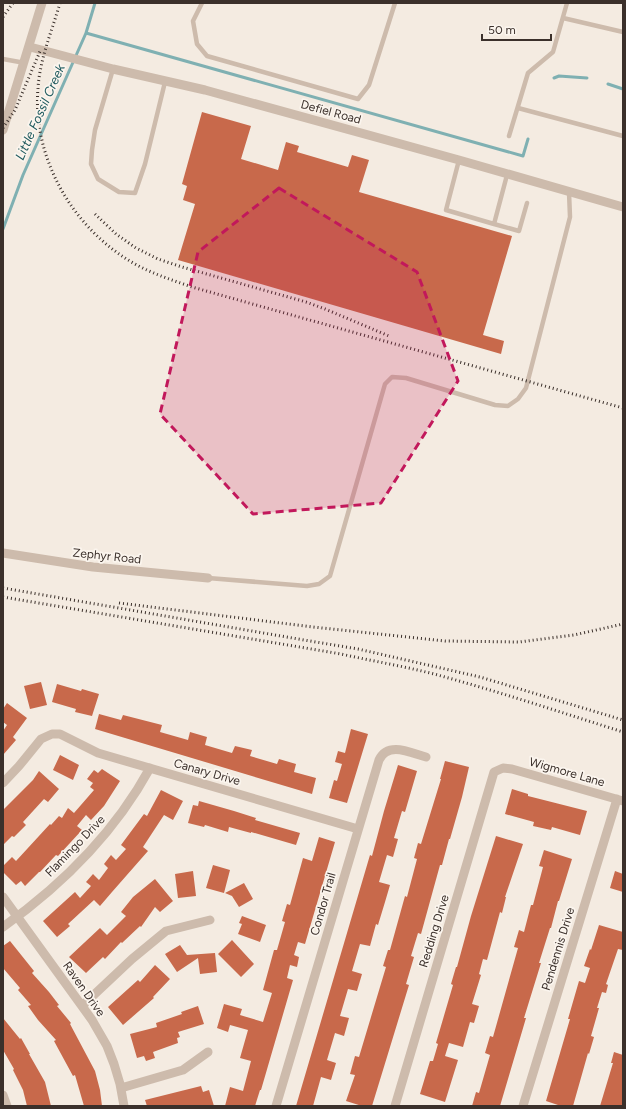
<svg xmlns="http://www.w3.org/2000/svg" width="626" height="1109" font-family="Figtree,sans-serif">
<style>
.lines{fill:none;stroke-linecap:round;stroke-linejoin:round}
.stream{stroke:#7fb0b2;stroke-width:3}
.building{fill:#c8694b}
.service{stroke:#cdbbac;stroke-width:4.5}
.minor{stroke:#cdbbac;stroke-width:9}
.rail{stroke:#3b302b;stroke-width:3;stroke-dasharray:1 3;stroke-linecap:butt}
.marked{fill:#c2185b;fill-opacity:0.2;stroke:#c2185b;stroke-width:3;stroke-dasharray:8 5;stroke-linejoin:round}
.labels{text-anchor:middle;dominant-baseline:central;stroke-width:3.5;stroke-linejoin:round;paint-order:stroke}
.street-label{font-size:12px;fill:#3b302b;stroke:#fbf5ee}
.water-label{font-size:13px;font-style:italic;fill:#1f5a5e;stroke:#fbf5ee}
</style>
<rect width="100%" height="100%" fill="#f4ebe1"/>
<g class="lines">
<path class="stream" d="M86,33L523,156L528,139
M554,78L559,76L587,78
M608,84L623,89
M3,229L23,175L86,33L95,3"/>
</g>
<path class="building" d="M202,112L251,126L241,159L278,170L286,142L299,146L297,152L348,167L352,155L369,160L359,192L512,236L483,335L504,341L501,354L178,260L195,204L183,200L187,186L182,184Z
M41,682L47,705L30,709L24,686Z
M57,684L81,691L82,689L99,694L92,716L75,712L76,709L52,702Z
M7,703L27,718L13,737L16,740L3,755V731L7,725L3,722V709Z
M99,714L121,720L123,715L162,725L160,732L188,740L190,732L207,737L205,745L232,753L235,746L252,750L250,756L277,764L279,759L296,764L294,772L316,778L312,794L95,729Z
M351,729L368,734L347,803L329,798L334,780L337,781L342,764L335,762L338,751L345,753Z
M60,755L79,765L73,780L53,770Z
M445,761L469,767L462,797L450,839H449L442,865H440L421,934L418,933L411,956L414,957L406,984L409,985L372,1106H362L346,1101L355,1075L350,1074L355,1056L359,1057L386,967L383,966L388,950H390L405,896L407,897L417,859L414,858L418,843L421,844L441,779H440Z
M398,765L417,771L405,812L402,811L394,838L398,839L393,857L387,855L379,882L390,885L385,902L378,925L376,924L370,946L360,944L352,971L362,974L357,991L348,989L340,1016L349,1018L344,1036L335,1033L327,1060L336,1063L331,1080L321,1077L313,1106H296L370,855L372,856L384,811Z
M102,769L120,781L104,806L91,820L86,815L77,826L82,830L58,856L56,855L40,872H39L25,886L21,881L16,885L3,872V866L12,857L16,861L50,824L51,825L59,816L62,818L68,808L74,813L94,790L90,787L93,783L87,779L94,770L98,773Z
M39,771L59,789L48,802L44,799L23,822L26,825L14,837L12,836L3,845V810L33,780Z
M512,789L528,794V796L587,811L580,835L552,827L551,830L533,826L534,822L505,814Z
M161,790L183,801L173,820L164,815L143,847L148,851L112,892L100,906L94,900L68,924L70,926L57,937L43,921L75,892L80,898L91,886L86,882L93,874L99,880L108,868L104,864L111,855L116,860L126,849L121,845L144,814L147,816Z
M199,801L234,811L256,818L255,820L300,833L296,845L251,832V833L229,827L228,832L205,825L204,827L188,823L193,805L198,806Z
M496,836L523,844L505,897H506L502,913L500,912L487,960L483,959L479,974L481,975L472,1004L479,1006L474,1023L470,1022L463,1047L449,1043L445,1056L458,1060L445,1102L420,1094L430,1061H433L438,1044L436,1043L453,985L451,984L456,967H457L471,916Z
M319,837L335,842L305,944L298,942L294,955L299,957L297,967L290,965L287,978L293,980L261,1090H260L255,1106H225L230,1087L243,1091L251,1061L240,1058L248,1030L230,1025L228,1032L217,1028L224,1004L242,1009L240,1015L263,1022L272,993L263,990L274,950H277L285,922L282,921L287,904L290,905L303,858L312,861Z
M544,850L572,859L559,901H558L551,928H550L539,963H541L524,1018H526L500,1106H472L476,1092L479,1093L490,1055L485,1053L490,1036L493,1037L518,948L514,947L519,930L524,932L531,905H533L543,867L539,866Z
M213,865L230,870L224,893L206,888Z
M193,871L196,896L178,898L175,874Z
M615,871L623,874V892L610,888Z
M155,879L173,901L160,912L155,907L141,927L140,926L122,943L121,942L105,959L103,957L86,973L69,957L100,928L107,935L126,916L121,912L133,897Z
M244,883L253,899L239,907L232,896L225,893Z
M242,916L266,925L260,942L238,934L242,924L239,923Z
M599,925L623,932V950L618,949L606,984L608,985L606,993L602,992L597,1008H599L591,1036L594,1037L589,1054L588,1053L573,1106H561L546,1101L570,1019H568L579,981L585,983L590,968L584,966L590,949L591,950Z
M232,940L254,964L241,977L218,954Z
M10,941L34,971L32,973L49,992L59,1005L57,1006L71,1023L70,1024L95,1071L100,1090L102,1106H84L75,1075L73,1076L54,1041L56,1040L38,1020L28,1006L31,1005L18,990L20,988L3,968V946Z
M180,945L187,955L215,953L217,972L200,974L198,958L177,972L165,954Z
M155,965L170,979L153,997L154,998L123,1025L108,1007L138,980L140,982Z
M198,1006L204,1024L178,1032L180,1037L177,1038L178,1043L153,1052L155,1058L146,1061L144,1056L137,1058L130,1034L157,1027L156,1023L182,1014L181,1012Z
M3,1018L20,1039L21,1038L30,1054H29L45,1082L51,1106H27L23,1090L13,1070L14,1069L3,1050Z
M614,1052L623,1055V1106H600L613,1063H611Z
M201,1086L203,1092L209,1090L214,1106H147L145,1100Z"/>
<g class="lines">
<path class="service" d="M202,3L193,21L197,44L207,56L358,99L369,85L395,3
M563,18L623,32
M3,59L25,63
M113,69L95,130L92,150L91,164L98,179L119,192L135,193L145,164L165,82
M518,108L623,136
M509,136L528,73L553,52L567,3
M459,160L446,210L494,224
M507,175L494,224L519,231L527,203
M208,578L307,586L319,584L330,576L385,384L392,377L406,378L495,405L508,406L518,399L526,388L570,217L569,192"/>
<path class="minor" d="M30,47L113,69L205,90L459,160L623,207
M3,130L42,3
M3,553L93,567L208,578
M3,783L19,766L41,739L52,734H60L98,753L358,829
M3,897L92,1020L107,1046L114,1064L120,1084L124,1106
M3,927C62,885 115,832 150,768
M82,1006L132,959L166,931L210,920
M121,1088L183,1070L208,1052
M3,1095L7,1106
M276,1106L379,760C388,741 411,753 426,757
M395,1106L494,772L503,768L512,769L623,801
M523,1106L617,799"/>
<path class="rail" d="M60,3C52,31 40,58 38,88C32,159 74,230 135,264C153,274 172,280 192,287L623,408
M3,17L13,3
M3,128L15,110L41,49
M95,214L116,234L136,248L158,259L182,267L306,302L325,309L389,336
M3,588L304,640L358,649L480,677L623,720
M3,597L341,654C372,661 403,666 434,674C497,691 560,712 623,732
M119,603L313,627L445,641L519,642L574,635L623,624"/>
</g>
<path class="marked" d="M279,188L417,272L458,381L381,503L253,514L160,414L198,252Z"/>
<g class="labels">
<g class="street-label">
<text transform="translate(331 112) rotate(15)">Defiel Road</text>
<text transform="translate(107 556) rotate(6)">Zephyr Road</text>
<text transform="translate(207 772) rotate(16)">Canary Drive</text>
<text transform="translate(567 772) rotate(16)">Wigmore Lane</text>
<text transform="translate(75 846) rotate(-46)">Flamingo Drive</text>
<text transform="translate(323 904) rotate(-74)">Condor Trail</text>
<text transform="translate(434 931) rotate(-73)">Redding Drive</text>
<text transform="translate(558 949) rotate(-73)">Pendennis Drive</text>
<text transform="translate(84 989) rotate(55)">Raven Drive</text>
</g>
<g class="water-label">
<text transform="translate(40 112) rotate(-66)">Little Fossil Creek</text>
</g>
</g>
<rect width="626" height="1109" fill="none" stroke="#3b302b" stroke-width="8"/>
<path d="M482 34v6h69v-6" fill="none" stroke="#3b302b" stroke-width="2"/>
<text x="488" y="34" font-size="12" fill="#3b302b" stroke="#fbf5ee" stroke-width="3" paint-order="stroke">50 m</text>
</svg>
